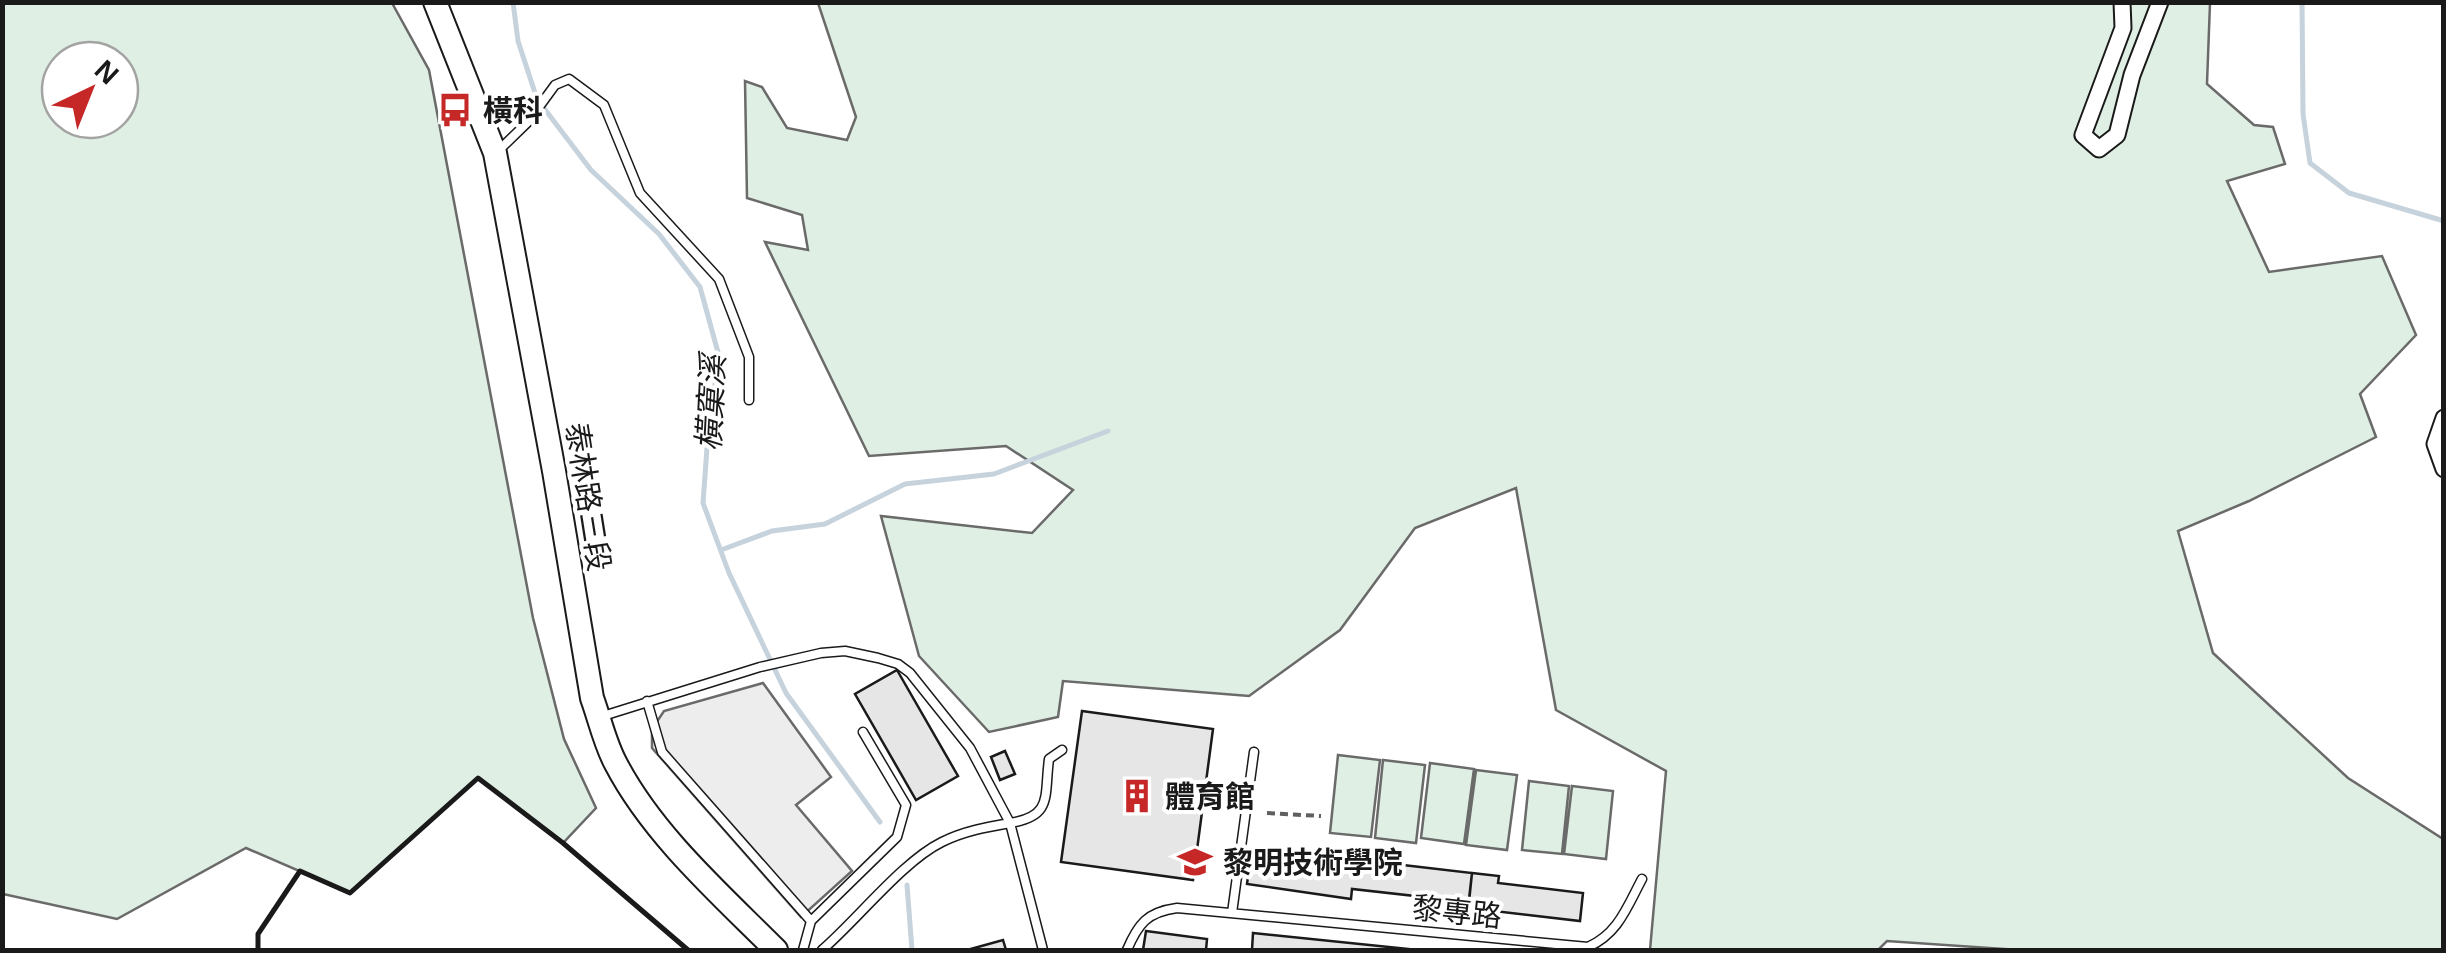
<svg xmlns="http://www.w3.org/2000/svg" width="2446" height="953" font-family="Helvetica,'Noto Sans TC',sans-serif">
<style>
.green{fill:#e0efe3;stroke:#6a6a6a;stroke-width:2.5;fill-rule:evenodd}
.parking{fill:#ededed;stroke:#6a6a6a;stroke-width:2.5}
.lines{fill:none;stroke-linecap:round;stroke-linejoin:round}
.stream{stroke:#c6d2dc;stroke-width:5}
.building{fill:#e6e6e6;stroke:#1a1a1a;stroke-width:2.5}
.service-casing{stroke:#1a1a1a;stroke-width:11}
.minor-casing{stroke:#1a1a1a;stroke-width:19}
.secondary-casing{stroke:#1a1a1a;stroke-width:26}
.path{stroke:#5f5f5f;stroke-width:4;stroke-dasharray:8 5;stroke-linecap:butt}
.service{stroke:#fff;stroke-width:8}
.minor{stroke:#fff;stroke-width:15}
.secondary{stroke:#fff;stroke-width:22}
.wall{stroke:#1a1a1a;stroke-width:5}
.labels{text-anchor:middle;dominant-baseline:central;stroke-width:8;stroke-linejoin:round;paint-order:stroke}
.poi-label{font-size:30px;font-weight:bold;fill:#1a1a1a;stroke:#fff;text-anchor:start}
.street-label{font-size:30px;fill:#1a1a1a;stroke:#fff}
.water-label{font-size:32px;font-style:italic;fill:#1a1a1a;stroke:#fff}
</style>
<rect width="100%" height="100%" fill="#fff"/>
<path class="green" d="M3,2L392,3L429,70L533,618L564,739L596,808L563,843L478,778L350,893L246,848L117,919L3,894ZM120,60V120H60V60Z
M818,3H2210L2207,84L2254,125L2273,127L2285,164L2227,181L2269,272L2382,256L2416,335L2360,394L2376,437L2249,501L2178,531L2213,653L2348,778L2443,839V950H2019L1887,941L1878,950H1650L1666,771L1556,710L1516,488L1415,528L1340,630L1249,696L1063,681L1058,717L989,732L919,656L881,516L1032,533L1073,490L1006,446L869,456L765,242L808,250L802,215L747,198L745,81L762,87L787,128L847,140L856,117Z
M1338,755L1380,760L1371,837L1330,833Z
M1383,760L1425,765L1416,843L1375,838Z
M1430,763L1474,769L1464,844L1421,838Z
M1476,770L1517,775L1507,850L1466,845Z
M1529,781L1569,786L1562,854L1522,850Z
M1572,786L1613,791L1606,859L1564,854Z"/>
<path class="parking" d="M763,683L831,777L796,805L852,871L801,917L652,748V729L664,711Z"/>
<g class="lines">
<path class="stream" d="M513,2L518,41L537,99L591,170L659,234L700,287L719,356L708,434L703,503L729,573L786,693L880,822
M2302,2L2303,114L2310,163L2349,193L2444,221
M721,550L772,531L825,524L905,484L994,474L1108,431
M907,885L912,950"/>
</g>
<path class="building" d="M897,670L958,776L916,800L855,694Z
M1082,711L1213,729L1193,880L1061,862Z
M1005,751L1015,774L1000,780L991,757Z
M1251,854L1333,864L1334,857L1472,873L1469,902L1352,889L1351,899L1247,884Z
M1472,873L1499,876L1498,883L1583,893L1580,921L1468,908Z
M1146,931L1207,939L1206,950H1143Z
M1253,933L1418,950H1252Z
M1003,940L1006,950H967Z"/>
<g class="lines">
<g class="service-casing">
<path id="service" d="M497,152L528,122L555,85L569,79L604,105L640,193L719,279L749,357V400
M647,701L662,752L811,921
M603,716L760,667L821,653L845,651L878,658L898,664L910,673L970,748L1010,823C1053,816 1044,797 1049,759L1062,750
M1232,913L1254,752
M803,950L811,921L897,837L906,805L863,732
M822,950C857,920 903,861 942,842C964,831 987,827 1010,823L1043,950
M1127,950C1138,924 1147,912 1177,908L1588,947C1618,934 1627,907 1642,879"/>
</g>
<g class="minor-casing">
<path id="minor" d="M2122,2L2123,28L2083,135L2099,149L2117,135L2132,75L2160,2
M2444,418L2435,444L2444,469"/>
</g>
<g class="secondary-casing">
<path id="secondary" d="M435,2L495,153L554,471L592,698C600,720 605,744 616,764C653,835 720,894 776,950"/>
</g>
<path class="path" d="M1267,813L1321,816"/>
<use href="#service" class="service"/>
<use href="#minor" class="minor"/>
<use href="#secondary" class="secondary"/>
<path class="wall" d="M258,950V934L300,871L350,893L478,778L563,843L688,950"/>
</g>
<defs>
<g id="bus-bare" transform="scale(2.7)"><path d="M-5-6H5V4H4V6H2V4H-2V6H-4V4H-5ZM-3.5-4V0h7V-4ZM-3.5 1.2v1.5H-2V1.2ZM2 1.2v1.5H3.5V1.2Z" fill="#c62828" stroke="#fff" stroke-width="2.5" paint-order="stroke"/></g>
<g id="building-bare" transform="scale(2.7)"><path d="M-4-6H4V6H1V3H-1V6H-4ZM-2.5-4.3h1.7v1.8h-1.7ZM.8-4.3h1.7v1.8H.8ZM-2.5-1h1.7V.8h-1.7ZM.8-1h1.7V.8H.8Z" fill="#c62828" stroke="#fff" stroke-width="2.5" paint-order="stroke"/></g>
<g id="university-bare" transform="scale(2.7)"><path d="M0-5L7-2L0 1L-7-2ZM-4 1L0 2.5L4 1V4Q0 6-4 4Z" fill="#c62828" stroke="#fff" stroke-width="2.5" paint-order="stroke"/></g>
</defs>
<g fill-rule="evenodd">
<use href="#bus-bare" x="455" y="110"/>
<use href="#building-bare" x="1137" y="796"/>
<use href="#university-bare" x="1195" y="862"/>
</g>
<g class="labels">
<g class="poi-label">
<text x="483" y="110">橫科</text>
<text x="1165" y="796">體育館</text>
<text x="1223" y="862">黎明技術學院</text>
</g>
<g class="street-label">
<text transform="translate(588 497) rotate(81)">泰林路三段</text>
<text transform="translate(1457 912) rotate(6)">黎專路</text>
</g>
<g class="water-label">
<text transform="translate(711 403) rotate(-87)">橫窠溪</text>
</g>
</g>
<rect width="2446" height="953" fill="none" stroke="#1a1a1a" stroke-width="10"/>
<g transform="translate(90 90) rotate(43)"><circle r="48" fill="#ffffff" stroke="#a3a3a3" stroke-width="2.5"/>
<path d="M0-8L18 38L0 25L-18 38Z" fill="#c62828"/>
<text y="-15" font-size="28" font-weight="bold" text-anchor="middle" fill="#1a1a1a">N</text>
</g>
</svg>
